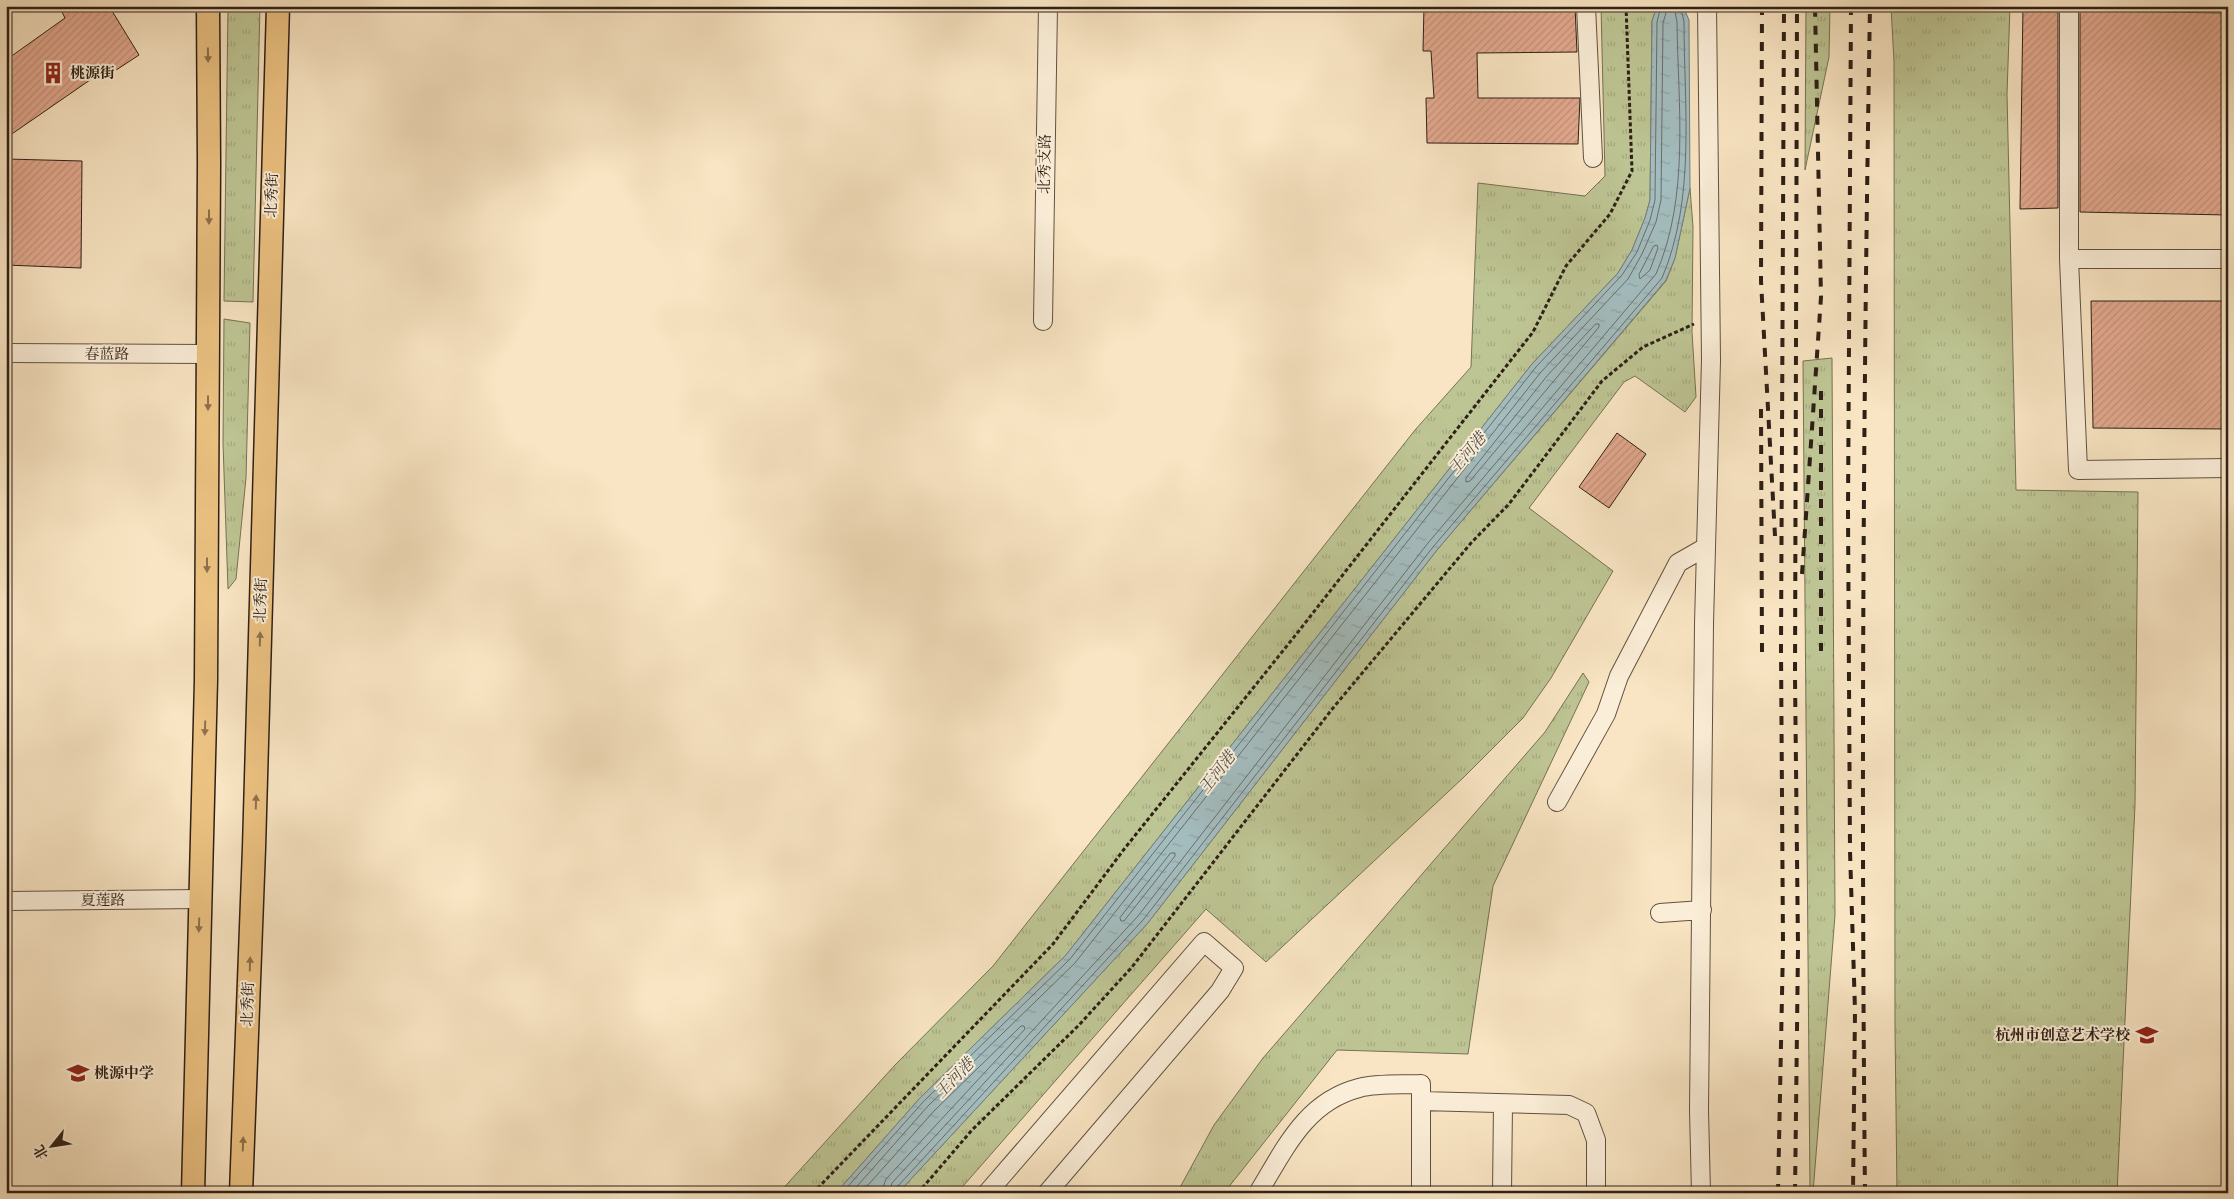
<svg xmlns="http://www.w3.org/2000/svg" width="2234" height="1199" font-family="'IM FELL English','Noto Serif SC',serif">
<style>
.grass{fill:url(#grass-tufts);stroke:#767255}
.water{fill:url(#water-ripples);stroke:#747e7b}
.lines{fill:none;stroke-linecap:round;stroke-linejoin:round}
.shore{stroke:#686e6a;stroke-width:1}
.building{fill:url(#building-hatch);stroke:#2e2016}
.minor-casing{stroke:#615141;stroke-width:20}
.major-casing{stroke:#2e2016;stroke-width:25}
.path{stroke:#2e2016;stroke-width:3;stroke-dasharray:4 2.5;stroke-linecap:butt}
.minor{stroke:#fbeed8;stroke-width:18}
.major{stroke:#ecc282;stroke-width:22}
.rail{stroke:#2e2016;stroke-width:4;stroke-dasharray:9 9;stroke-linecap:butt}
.oneway{fill:#8d714c}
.labels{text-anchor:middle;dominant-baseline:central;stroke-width:4;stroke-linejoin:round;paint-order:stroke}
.poi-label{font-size:15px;font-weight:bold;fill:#2e2016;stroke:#fbeed8;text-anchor:start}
.street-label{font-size:15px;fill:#2e2016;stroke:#fbeed8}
.water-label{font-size:16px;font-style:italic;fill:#514f48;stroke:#fbeed8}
</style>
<defs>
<pattern id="grass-tufts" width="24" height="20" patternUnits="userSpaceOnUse" patternTransform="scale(1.25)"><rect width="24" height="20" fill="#bec594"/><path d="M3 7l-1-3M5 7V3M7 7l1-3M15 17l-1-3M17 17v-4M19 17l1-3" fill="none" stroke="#a4a97f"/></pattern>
<pattern id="water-ripples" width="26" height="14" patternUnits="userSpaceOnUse" patternTransform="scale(1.25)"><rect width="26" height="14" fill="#a3bcbe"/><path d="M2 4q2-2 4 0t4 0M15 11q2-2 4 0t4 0" fill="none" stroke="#8da1a3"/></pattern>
<pattern id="building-hatch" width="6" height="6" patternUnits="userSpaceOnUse" patternTransform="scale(1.25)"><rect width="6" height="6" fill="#e3a98f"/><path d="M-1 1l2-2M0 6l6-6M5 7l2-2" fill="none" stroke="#c3917b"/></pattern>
</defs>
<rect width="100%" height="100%" fill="#f9e5c3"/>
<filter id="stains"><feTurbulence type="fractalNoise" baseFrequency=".004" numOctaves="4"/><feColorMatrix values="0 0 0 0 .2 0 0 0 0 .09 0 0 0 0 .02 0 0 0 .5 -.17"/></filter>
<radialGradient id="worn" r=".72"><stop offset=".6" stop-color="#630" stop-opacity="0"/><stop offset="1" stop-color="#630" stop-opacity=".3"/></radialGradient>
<path class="grass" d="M228,6H260L253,302L224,301Z
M1601,6H1657L1652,21L1650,200L1645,218L1632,250L1618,273L1532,364L1066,955L920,1098L836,1193H779L895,1065L993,966L1415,430L1471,367L1478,183L1585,196L1605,176Z
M1806,6H1830L1829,57L1805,170Z
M1891,6H2010L2007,94L2016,490L2138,492L2135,805L2117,1193H1897L1895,1028L1894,62Z
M1690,188L1693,227L1692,332L1696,397L1685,412L1635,376L1624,382L1529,508L1613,571L1551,678L1523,718L1464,777L1266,962L1206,909L957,1193H898L1147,924L1437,550L1666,281L1675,258Z
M224,319L250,323L246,478L236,579L228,589L223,443Z
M1832,358L1835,915L1813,1193H1810L1803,361Z
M1583,673L1589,682L1493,886L1468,1054L1337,1050L1224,1193H1177L1214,1125L1263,1058L1545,732Z"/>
<path class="water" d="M1657,6H1683L1689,20L1690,188L1675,258L1666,280L1437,550L1147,924L898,1193H836L920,1098L1066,955L1532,364L1618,273L1632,250L1645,218L1650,200L1652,21Z"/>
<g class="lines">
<path class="shore" d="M1654,246L1657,245L1658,248L1650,270L1640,279L1639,275Z
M1596,324H1599V327L1470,481L1466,482V478L1547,376Z
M1171,853H1175V856L1124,921H1121L1120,918Z
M842,1193L924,1101L1070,959L1536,367L1622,275L1637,252L1650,220L1655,200L1657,22L1661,6
M851,1193L928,1106L1075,963L1541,372L1628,279L1642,254L1656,222L1661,200L1663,23L1668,6
M861,1193L934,1111L1021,1026H1024L1025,1029L886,1179L881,1193
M889,1193L892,1183L1138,916L1428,543L1656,274C1690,196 1678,105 1677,22L1674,6
M895,1193L897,1187L1143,920L1433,547L1662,278C1696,198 1684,106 1684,21L1680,6"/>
</g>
<path class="building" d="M71,6H109L139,55L107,76L103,71L6,138V60L65,18L62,12Z
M1424,6H1575L1577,52L1477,53L1478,98H1580L1578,144L1427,143L1426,98H1434L1431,51H1423Z
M2023,6H2057L2058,10V208L2020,209Z
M2080,11L2228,13V215L2080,212Z
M6,159L82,161L81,268L6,265Z
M2091,301H2228V429L2093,428Z
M1617,433L1646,454L1609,508L1579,487Z"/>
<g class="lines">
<g class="minor-casing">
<path id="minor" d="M1586,6L1593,158
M2069,6V259L2078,470L2228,468
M2069,259H2228
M1043,321L1048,6
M6,353L208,354
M1557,802L1606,714L1619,676L1678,563L1706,547
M6,901L200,899
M1660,913L1702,910
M1421,1101L1569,1105L1586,1113L1596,1140V1193
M987,1193L1204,942L1234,968L1220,991L1047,1193
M1258,1193C1285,1149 1305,1102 1359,1088C1378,1083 1402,1085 1421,1084V1193
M1502,1193L1503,1104
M1701,1193L1699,1110L1704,624L1711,360L1707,6"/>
</g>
<g class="major-casing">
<path id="major" d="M193,1193L206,680L209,164L208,6
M241,1193L254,848L278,6"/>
</g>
<path class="path" d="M813,1193L1053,944L1125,848L1298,632L1533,332L1566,266L1610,214L1632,171L1626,6
M918,1193L972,1130L1079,1025L1132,967L1333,708L1471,543L1509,504L1602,381L1643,347L1694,324"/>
<use href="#minor" class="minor"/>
<use href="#major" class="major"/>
<path class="rail" d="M1762,6L1761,281L1775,536
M1851,6L1848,511L1850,851L1855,1010L1853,1193
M1821,391V651
M1761,409L1762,652
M1802,574L1821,297L1815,6
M1778,1193L1783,946L1781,649L1784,6
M1795,1193L1798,947L1795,677L1797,6
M1865,1193C1861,797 1863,402 1870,6"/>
</g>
<defs><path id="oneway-solid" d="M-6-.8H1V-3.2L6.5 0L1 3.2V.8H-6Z" transform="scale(1.25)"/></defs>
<g class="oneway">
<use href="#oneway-solid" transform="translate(208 55) rotate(89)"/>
<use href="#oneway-solid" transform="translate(209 217) rotate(90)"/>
<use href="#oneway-solid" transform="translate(208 403) rotate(90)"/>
<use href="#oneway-solid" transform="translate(207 565) rotate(90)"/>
<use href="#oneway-solid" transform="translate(260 639) rotate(-88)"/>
<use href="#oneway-solid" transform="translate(205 728) rotate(92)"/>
<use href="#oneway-solid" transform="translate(256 802) rotate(-88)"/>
<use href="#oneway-solid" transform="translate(199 925) rotate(92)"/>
<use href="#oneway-solid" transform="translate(250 964) rotate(-88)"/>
<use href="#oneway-solid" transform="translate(243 1144) rotate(-88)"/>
</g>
<defs>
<g id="building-bare" transform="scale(1.725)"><path d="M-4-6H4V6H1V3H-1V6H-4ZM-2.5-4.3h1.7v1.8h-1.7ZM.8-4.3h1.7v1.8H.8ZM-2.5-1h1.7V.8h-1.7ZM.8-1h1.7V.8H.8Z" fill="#8f2418" stroke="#fbeed8" stroke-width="2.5" paint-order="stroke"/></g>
<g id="school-bare" transform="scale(1.725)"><path d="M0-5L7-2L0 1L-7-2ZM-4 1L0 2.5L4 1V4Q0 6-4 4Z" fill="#8f2418" stroke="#fbeed8" stroke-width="2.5" paint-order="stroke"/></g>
</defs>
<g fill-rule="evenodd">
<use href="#building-bare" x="53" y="73"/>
<use href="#school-bare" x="2147" y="1035"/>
<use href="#school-bare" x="78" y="1073"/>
</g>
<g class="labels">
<g class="poi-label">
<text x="70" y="73">桃源街</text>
<text x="2130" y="1035" text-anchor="end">杭州市创意艺术学校</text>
<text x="94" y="1073">桃源中学</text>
</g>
<g class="street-label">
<text transform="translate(1045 164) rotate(-89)">北秀支路</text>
<text transform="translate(272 195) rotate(-88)">北秀街</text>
<text x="107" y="354">春蓝路</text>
<text transform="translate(261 600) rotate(-88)">北秀街</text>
<text x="103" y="900">夏莲路</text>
<text transform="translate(248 1004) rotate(-88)">北秀街</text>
</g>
<g class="water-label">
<text transform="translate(1468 454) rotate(-50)">王河港</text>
<text transform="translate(1218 773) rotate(-52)">王河港</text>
<text transform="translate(955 1079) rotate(-46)">王河港</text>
</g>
</g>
<rect width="2234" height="1199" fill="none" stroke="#f9e5c3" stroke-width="25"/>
<rect x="8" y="8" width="2219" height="1184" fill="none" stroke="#2e2016" stroke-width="2.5"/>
<rect x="12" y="12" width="2209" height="1174" fill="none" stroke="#2e2016"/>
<g transform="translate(52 1146) rotate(240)" stroke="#fbeed8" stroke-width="4" paint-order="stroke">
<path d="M0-4L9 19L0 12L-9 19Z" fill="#2e2016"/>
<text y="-8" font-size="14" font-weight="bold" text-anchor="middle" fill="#2e2016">北</text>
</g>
<rect width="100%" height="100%" filter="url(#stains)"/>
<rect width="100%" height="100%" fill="url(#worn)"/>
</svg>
